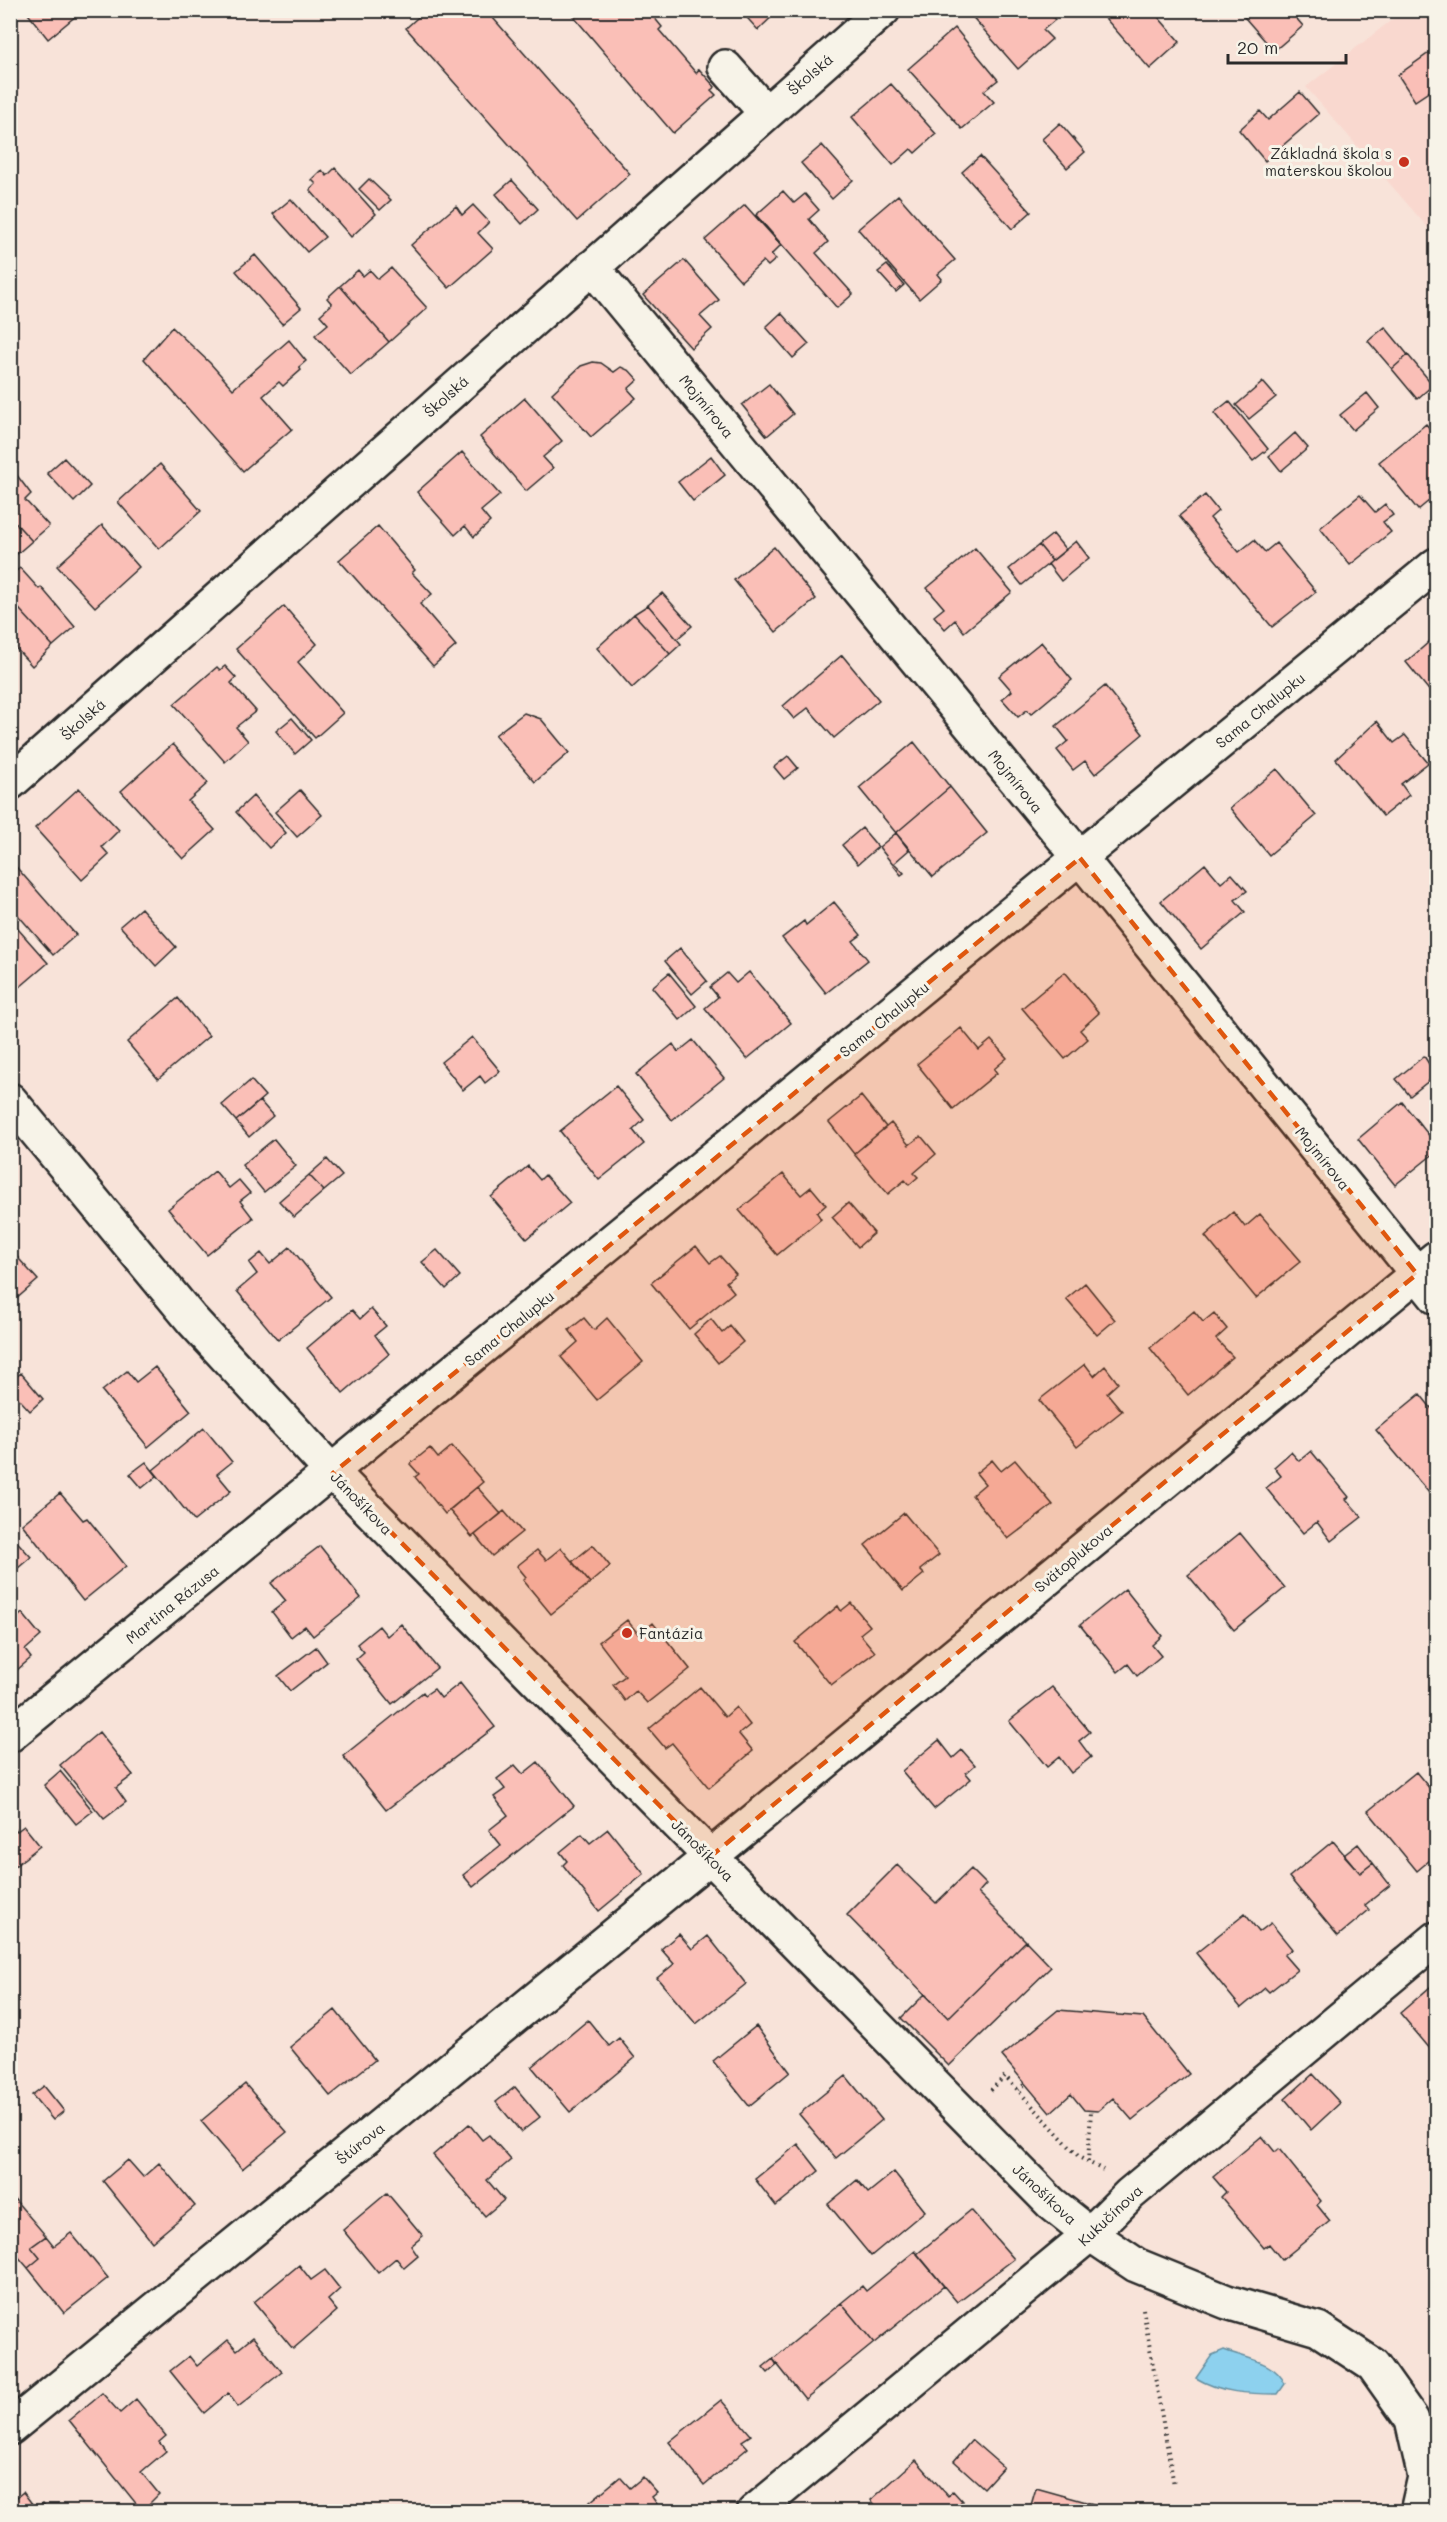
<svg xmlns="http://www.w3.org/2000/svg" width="1447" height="2522" font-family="Mali,sans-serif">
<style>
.built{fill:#f9d8cf}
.water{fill:#8dd1ee;stroke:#668fa0;stroke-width:1.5}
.building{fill:#fabfb7;stroke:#2b2b2b;stroke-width:1.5}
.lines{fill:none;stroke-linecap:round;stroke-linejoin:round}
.minor-casing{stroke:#2b2b2b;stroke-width:38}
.path{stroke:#2b2b2b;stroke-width:4;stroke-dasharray:1.5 4.5;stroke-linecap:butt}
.minor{stroke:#f7f3e8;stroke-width:33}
.marked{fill:#df570e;fill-opacity:0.2;stroke:#df570e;stroke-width:4.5;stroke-dasharray:12 8;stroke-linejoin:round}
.poi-dot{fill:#c8321e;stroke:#f7f3e8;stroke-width:2}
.labels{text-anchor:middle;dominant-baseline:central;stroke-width:6;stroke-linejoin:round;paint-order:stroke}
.street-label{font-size:15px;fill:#2b2b2b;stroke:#f7f3e8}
.poi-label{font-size:15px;fill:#2b2b2b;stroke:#f7f3e8;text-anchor:end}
</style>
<rect width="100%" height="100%" fill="#f8e3d9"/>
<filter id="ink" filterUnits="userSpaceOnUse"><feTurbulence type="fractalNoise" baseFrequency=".0167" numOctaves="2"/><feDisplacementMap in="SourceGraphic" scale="12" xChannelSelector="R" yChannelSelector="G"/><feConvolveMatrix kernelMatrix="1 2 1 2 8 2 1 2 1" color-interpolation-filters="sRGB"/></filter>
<g filter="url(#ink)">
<path class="built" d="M1403,11H1436V237L1306,87Z"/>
<path class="water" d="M1224,2350C1245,2358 1276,2362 1285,2384L1278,2394C1248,2394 1221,2393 1196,2378L1212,2355Z"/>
<path class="building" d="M25,10H83L48,39Z
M426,10H486L630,174L577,221L406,28Z
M568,10H648L662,27L659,30L696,73L699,69L715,87L711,90L716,95L673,133Z
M740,10H779L758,30Z
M975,10H1047L1055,20L1043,30L1052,39L1018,69L970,14Z
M1098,10H1152L1180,42L1150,69Z
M1238,10H1289L1303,26L1274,51Z
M955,28L998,80L984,91L994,102L962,129L908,69Z
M1436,48V87L1415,101L1398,75Z
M891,84L936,134L915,153L911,149L893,165L852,117Z
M1300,92L1319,114L1265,161L1239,130L1260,111L1268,120Z
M1060,123L1085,152L1067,168L1042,139Z
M822,145L853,180L832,199L801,163Z
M980,156L1031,212L1012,229L962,172Z
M335,168L376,214L351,237L310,190L316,184L312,180L322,170L327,176Z
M369,179L391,200L380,210L359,189Z
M512,180L538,209L522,224L496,194Z
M783,191L794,203L805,194L819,210L809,219L828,242L816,253L853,294L837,308L756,215Z
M898,195L955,260L938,274L942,279L919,299L858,229Z
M291,199L325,237L307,252L273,214Z
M473,205L489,222L478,233L493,249L449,288L411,245L456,206L462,215Z
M745,205L781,245L771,255L776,259L768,266L763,261L741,281L705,240Z
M255,255L301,308L282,324L236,271Z
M684,260L719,300L700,316L712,329L691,348L643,295Z
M887,265L904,285L896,292L878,272Z
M391,268L427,308L389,342L340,286L358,270L363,276L370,270L378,279Z
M340,286L389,342L351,375L315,335L328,324L320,315L332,304L327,298Z
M781,313L809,344L793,358L766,327Z
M172,327L210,363L233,389L289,340L306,361L299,367L301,370L283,386L279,382L263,396L292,429L243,471L144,359Z
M1385,327L1408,355L1392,369L1368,341Z
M1408,355L1433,385L1417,399L1392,369Z
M593,362L601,363L614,372L621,367L630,371L638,380L628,389L636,398L591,437L552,393L581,366Z
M1263,382L1276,397L1249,419L1236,405Z
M769,384L793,414L767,436L742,405Z
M1367,393L1379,408L1353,430L1340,415Z
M525,398L562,441L543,457L553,468L526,491L480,437Z
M1229,401L1268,449L1253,461L1214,413Z
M1426,424L1436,436V495L1418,510L1379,462Z
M1295,433L1308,448L1281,471L1269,456Z
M462,452L500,495L481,511L490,522L474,537L465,526L455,535L417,492Z
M711,456L725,475L693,501L678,482Z
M64,458L90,486L74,502L47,473Z
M160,464L201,511L159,549L118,502Z
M10,466L31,494L25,500L49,526L32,541L10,517Z
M1205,495L1218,511L1210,518L1239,552L1254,540L1265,552L1276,543L1316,592L1272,627L1179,516Z
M1360,495L1375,512L1385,504L1393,515L1383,522L1391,532L1350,565L1320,528Z
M10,517L32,541L17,554L10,547Z
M102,525L139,567L95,607L57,566Z
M378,526L415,570L412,573L432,594L420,604L456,646L433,666L339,560Z
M1053,534L1066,550L1052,561L1039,545Z
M1076,541L1089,558L1061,581L1048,564Z
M1039,545L1052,561L1022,585L1009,569Z
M774,547L816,599L776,632L734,580Z
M975,548L1012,592L964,632L955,620L945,629L934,616L944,608L927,588Z
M20,568L39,589L41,587L75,627L53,646L10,599V576Z
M662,593L692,626L677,639L648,605Z
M10,599L53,646L32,666L10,642Z
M648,605L681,644L670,654L634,614Z
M284,606L317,644L298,662L343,713L315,738L236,649Z
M634,614L670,654L632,688L597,648Z
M1436,636V699L1406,662Z
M1041,642L1072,680L1031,714L1027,710L1018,717L1002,699L1012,691L999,676Z
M842,655L879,700L834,738L808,708L794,719L783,706Z
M225,666L236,678L231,683L256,711L236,727L248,741L225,762L174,704L217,667L220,670Z
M1105,686L1143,734L1095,774L1085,761L1073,770L1057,750L1068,741L1056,726Z
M524,713L541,719L569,753L535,782L495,735Z
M292,718L311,740L295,754L276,731Z
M1377,721L1394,743L1405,735L1428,763L1401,784L1409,795L1383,816L1336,759Z
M914,742L950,787L896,833L859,788Z
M173,744L208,783L188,801L215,830L183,859L121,791Z
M788,756L798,768L784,779L774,767Z
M1277,769L1316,816L1269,855L1230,808Z
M950,787L987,833L933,877L896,833Z
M79,788L119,830L102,847L109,855L82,880L35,828Z
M300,790L322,815L297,837L275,812Z
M253,796L286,833L269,848L236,812Z
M862,828L878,847L858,864L842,845Z
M896,833L909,850L894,863L904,873L901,875L879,847Z
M10,860L76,935L53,955L10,906Z
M1205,864L1221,883L1232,874L1247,891L1235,900L1245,912L1201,949L1161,901Z
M834,902L861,935L853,941L868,960L826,993L782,938L804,921L806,925Z
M141,908L176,947L156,966L120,926Z
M10,920L48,963L20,987L10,975Z
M680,948L707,981L692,994L665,961Z
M749,972L791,1023L747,1059L705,1008L718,997L710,987L727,973L736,983Z
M1065,972L1099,1013L1080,1030L1088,1039L1065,1059L1022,1008Z
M669,973L696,1006L680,1020L652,987Z
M178,998L209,1036L158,1079L127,1042Z
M961,1028L979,1050L991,1040L1007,1058L994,1069L997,1073L953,1109L917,1064Z
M472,1037L500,1071L485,1083L480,1076L463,1090L441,1062Z
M693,1040L724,1078L672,1120L636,1074L673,1044L678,1052Z
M1424,1056L1436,1075L1410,1096L1396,1079Z
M251,1080L265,1096L236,1121L222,1105Z
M616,1086L644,1120L633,1130L644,1144L599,1180L560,1131Z
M861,1096L886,1127L854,1154L829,1122Z
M260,1101L273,1116L249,1137L236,1121Z
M1402,1102L1436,1144V1152L1395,1185L1358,1139Z
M891,1123L909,1145L921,1136L936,1154L914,1173L918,1177L909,1185L905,1180L888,1194L854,1154Z
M274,1139L296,1166L264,1192L242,1165Z
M327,1159L342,1176L324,1191L309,1175Z
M528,1166L540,1180L545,1175L570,1203L527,1239L491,1197Z
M215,1171L229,1188L239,1180L250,1193L240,1201L253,1218L207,1255L168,1209Z
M783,1174L801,1195L811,1187L826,1205L817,1213L821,1219L777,1255L739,1210Z
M309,1175L324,1191L294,1217L279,1201Z
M848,1203L874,1233L858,1247L832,1217Z
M1233,1212L1245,1227L1260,1214L1301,1261L1256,1298L1205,1236Z
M696,1246L710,1263L720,1256L736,1274L726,1282L734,1292L689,1329L651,1283Z
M290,1247L331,1297L278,1340L237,1291L257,1274L249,1263L261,1253L270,1264Z
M10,1249L38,1280L15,1300L10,1295Z
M437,1250L460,1276L446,1289L422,1262Z
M1085,1283L1115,1320L1097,1335L1066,1299Z
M371,1309L386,1326L375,1335L389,1354L343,1393L307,1348L352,1310L360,1319Z
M1194,1311L1203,1322L1214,1313L1227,1329L1216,1339L1233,1357L1188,1395L1150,1348Z
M584,1318L594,1330L607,1318L643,1362L597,1400L561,1357L578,1342L569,1330Z
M711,1319L722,1333L730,1326L743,1342L718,1363L694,1334Z
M1085,1364L1094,1376L1105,1366L1118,1383L1107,1393L1122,1411L1077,1447L1039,1400Z
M155,1367L191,1411L148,1447L102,1391L127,1371L136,1382Z
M21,1373L43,1399L30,1411L10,1389V1382Z
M1420,1394L1436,1414L1435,1500L1376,1430Z
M204,1428L232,1462L217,1474L231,1491L194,1521L153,1470Z
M452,1446L483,1482L445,1514L415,1477L419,1474L410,1464L430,1448L438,1458Z
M1311,1451L1349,1497L1346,1499L1362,1517L1331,1541L1317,1522L1303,1533L1266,1488L1281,1476L1274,1467L1291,1452L1299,1461Z
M992,1460L1001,1471L1015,1460L1053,1505L1008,1539L972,1495L985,1484L976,1473Z
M146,1462L157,1476L142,1488L130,1474Z
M477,1487L501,1514L472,1537L449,1510Z
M60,1493L83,1520L87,1518L126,1566L83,1601L22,1524Z
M504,1511L522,1532L492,1556L475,1535Z
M904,1513L939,1555L920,1570L924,1574L903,1591L865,1545Z
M1240,1533L1285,1588L1234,1630L1188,1575Z
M10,1534L31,1557L11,1574L10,1573Z
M593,1545L610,1566L590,1583L572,1562Z
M320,1546L361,1598L313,1636L305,1626L291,1637L272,1612L286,1601L271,1583Z
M561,1548L590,1583L551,1614L523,1580L526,1577L517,1566L537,1550L546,1560Z
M1125,1589L1162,1636L1152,1645L1161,1656L1137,1676L1128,1664L1118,1672L1080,1625Z
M851,1603L870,1626L860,1634L875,1652L831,1685L795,1642L838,1606L841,1611Z
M22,1613L41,1636L25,1650L31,1658L10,1676V1614L15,1620Z
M627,1620L639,1635L653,1623L690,1669L647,1703L636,1691L625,1701L613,1685L625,1676L599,1642Z
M401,1624L437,1668L392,1704L356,1659L364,1652L357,1644L379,1626L387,1636Z
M316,1647L327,1662L290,1691L278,1676Z
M460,1683L495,1727L386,1810L343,1756L423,1692L425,1695L434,1689L441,1698Z
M700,1687L725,1717L736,1707L750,1725L739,1734L753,1751L709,1788L672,1743L665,1748L649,1729Z
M1052,1687L1090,1732L1079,1741L1091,1757L1071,1773L1059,1757L1047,1767L1009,1721Z
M99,1732L133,1775L116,1788L126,1802L104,1819L60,1765Z
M939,1740L953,1758L962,1750L975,1765L966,1773L971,1779L934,1809L902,1771Z
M538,1762L574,1806L473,1887L463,1875L501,1845L489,1830L508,1815L494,1797L505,1789L497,1779L515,1765L523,1774Z
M60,1771L93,1811L76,1824L44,1785Z
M1416,1772L1436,1796V1855L1417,1871L1368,1811Z
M10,1824L17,1831L24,1826L40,1846L10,1870Z
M608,1829L644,1874L599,1911L563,1865L567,1861L560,1852L582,1834L590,1843Z
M1333,1841L1360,1873L1373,1863L1390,1885L1365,1905L1369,1910L1338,1936L1289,1877Z
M1358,1844L1373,1863L1360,1873L1344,1855Z
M897,1865L936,1903L971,1869L986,1884L978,1893L1026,1941L948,2018L847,1915Z
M1245,1914L1259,1932L1271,1923L1292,1949L1284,1955L1297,1970L1269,1992L1265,1988L1241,2008L1196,1953Z
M679,1934L692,1949L708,1936L746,1984L696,2024L657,1978L674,1964L661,1949Z
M1026,1941L1051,1967L949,2066L901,2018L925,1994L948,2018Z
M1436,1982V2056L1400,2013Z
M335,2010L375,2060L330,2096L290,2047Z
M1058,2010L1143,2017L1189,2074L1132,2120L1113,2098L1098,2111L1084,2110L1071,2094L1050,2113L1002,2056Z
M588,2020L609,2046L619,2038L635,2058L570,2112L532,2067Z
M756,2026L790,2072L749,2106L713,2061Z
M1313,2074L1340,2103L1311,2130L1285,2099Z
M846,2076L882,2120L836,2158L799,2114Z
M245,2084L287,2132L242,2169L201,2121Z
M44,2086L64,2111L53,2120L32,2095Z
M515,2087L540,2117L521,2132L496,2102Z
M469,2124L482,2140L489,2135L511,2160L487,2180L504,2200L485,2216L433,2155Z
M1262,2136L1275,2152L1279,2149L1321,2201L1317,2205L1330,2221L1282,2260L1269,2244L1264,2248L1221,2197L1226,2192L1213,2177Z
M798,2144L819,2171L776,2206L755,2179Z
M128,2160L143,2177L159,2163L195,2206L152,2242L103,2181Z
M894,2172L925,2211L871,2256L828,2204L857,2180L868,2193Z
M387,2193L423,2236L411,2246L418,2256L404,2268L396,2258L378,2273L343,2230Z
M10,2194L46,2236L31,2247L40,2258L28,2268L10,2247Z
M971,2210L1014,2259L957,2302L917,2254Z
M71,2233L108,2278L64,2313L28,2268L40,2258L31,2247L46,2236L54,2246Z
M915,2251L944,2286L874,2343L841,2303L862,2286L866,2291Z
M299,2265L311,2280L325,2270L340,2289L328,2300L337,2311L293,2349L254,2302Z
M841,2303L874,2343L805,2399L773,2359Z
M10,2320L19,2331L10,2337Z
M253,2337L282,2372L238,2407L228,2393L204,2413L170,2371L189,2356L197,2366L228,2340L237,2350Z
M773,2359L777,2365L768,2373L763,2367Z
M102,2393L120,2413L136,2399L166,2436L159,2442L166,2451L141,2472L159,2494L142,2511L69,2420Z
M721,2400L751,2435L742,2441L748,2448L704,2485L669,2442Z
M972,2440L1003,2467L984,2488L954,2461Z
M916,2460L948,2496L953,2491L962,2501L951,2512H881L871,2500Z
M620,2477L630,2488L643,2477L657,2493L652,2497L657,2504L649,2512H578Z
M1036,2488L1122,2512H1029Z
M23,2492L36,2509L43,2503L50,2512H10V2503Z"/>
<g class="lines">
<g class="minor-casing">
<path id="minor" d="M725,67L766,113
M592,267L1080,858L1436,1297
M10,783L883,10
M10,1100L192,1320L333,1473L1051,2203L1090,2234L1136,2265L1227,2302L1318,2329L1373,2365L1412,2420L1425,2477L1417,2512
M10,1735L1436,565
M10,2428L710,1857L1436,1258
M754,2512L1090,2234L1130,2194L1436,1939"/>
</g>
<path class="path" d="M1295,17L1302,10
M991,2090L1005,2076L1079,2157L1103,2170
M1018,2090L1025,2084
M1088,2162L1091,2110
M1143,2309L1174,2485"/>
<use href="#minor" class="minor"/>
</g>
</g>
<path class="marked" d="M1080,858L1417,1274L710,1857L333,1473Z"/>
<g class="poi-dot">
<circle cx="1404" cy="162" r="6"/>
<circle cx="627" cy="1633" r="6"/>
</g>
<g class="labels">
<g class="street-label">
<text transform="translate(810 74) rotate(-41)">Školská</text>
<text transform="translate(446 396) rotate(-42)">Školská</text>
<text transform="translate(707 406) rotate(51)">Mojmírova</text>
<text transform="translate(1260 710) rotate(-39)">Sama Chalupku</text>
<text transform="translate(83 719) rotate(-42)">Školská</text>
<text transform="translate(1016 781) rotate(51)">Mojmírova</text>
<text transform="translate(884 1019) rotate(-39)">Sama Chalupku</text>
<text transform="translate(1323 1158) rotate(51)">Mojmírova</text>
<text transform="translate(509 1328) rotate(-39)">Sama Chalupku</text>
<text transform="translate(362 1503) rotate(46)">Jánošíkova</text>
<text transform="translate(1073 1558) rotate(-40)">Svätoplukova</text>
<text transform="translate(172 1604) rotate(-39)">Martina Rázusa</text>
<text transform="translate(703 1850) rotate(45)">Jánošíkova</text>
<text transform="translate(360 2143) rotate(-39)">Štúrova</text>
<text transform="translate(1045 2194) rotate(43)">Jánošíkova</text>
<text transform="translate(1110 2215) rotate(-43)">Kukučínova</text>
</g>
<g class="poi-label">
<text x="1392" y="153">Základná škola s<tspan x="1392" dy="17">materskou školou</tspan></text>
<text x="639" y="1633" text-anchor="start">Fantázia</text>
</g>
</g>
<rect width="1447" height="2522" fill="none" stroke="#f7f3e8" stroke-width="36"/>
<rect x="18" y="18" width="1411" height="2486" fill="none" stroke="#2b2b2b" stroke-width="2" filter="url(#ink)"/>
<path d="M1228 54v9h118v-9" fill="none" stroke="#2b2b2b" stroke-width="3"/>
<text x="1237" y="54" font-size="18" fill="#2b2b2b" stroke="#f7f3e8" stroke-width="4.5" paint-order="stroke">20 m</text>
</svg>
